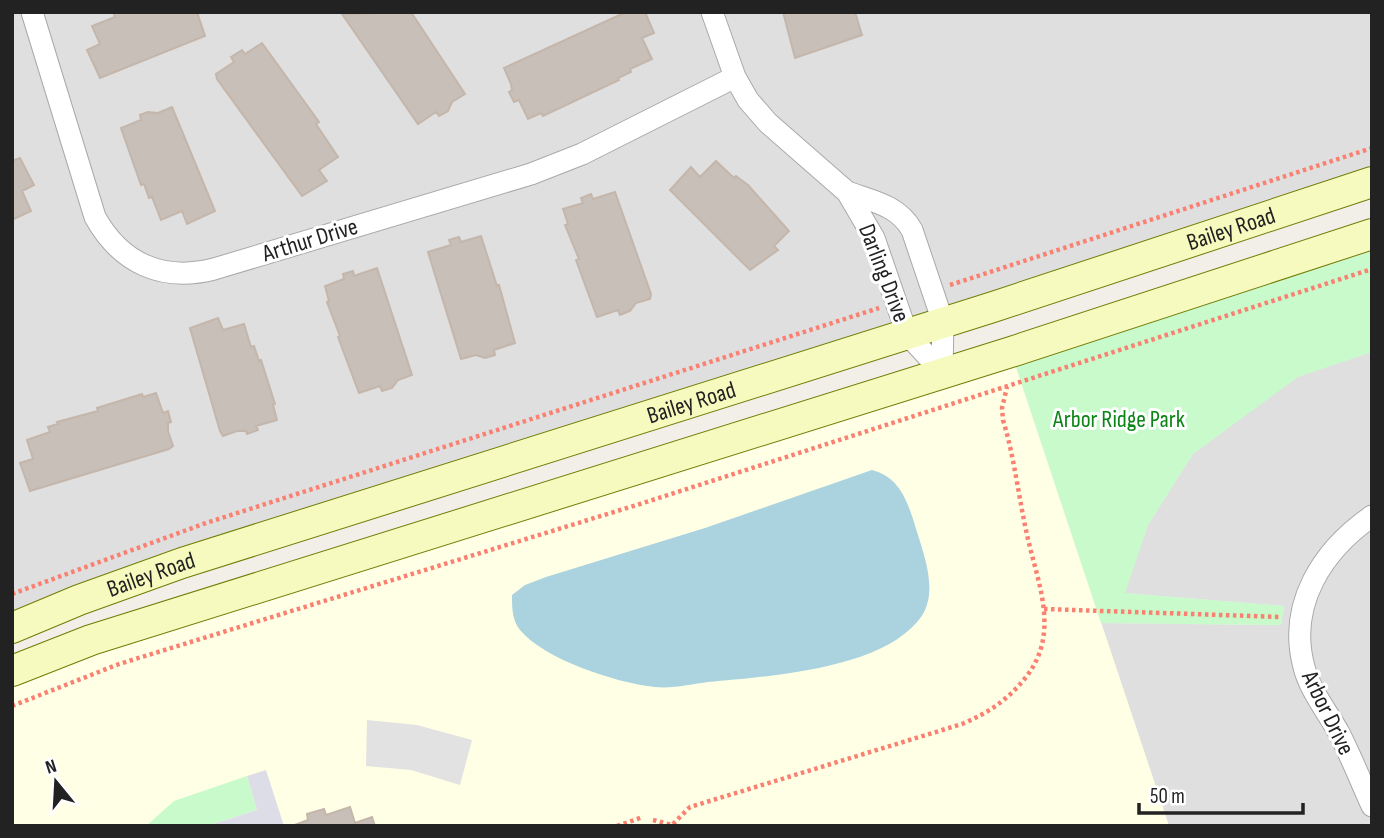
<svg xmlns="http://www.w3.org/2000/svg" width="1384" height="838" font-family="'Sofia Sans Condensed',sans-serif">
<style>
.residential{fill:#e0dfdf}
.education{fill:#ffffe5}
.park{fill:#c8facc}
.parking{fill:#e2e2e2}
.plaza{fill:#dddde8}
.water{fill:#aad3df}
.building{fill:#c7bfb8;stroke:#c4b6ab;stroke-width:2}
.lines{fill:none;stroke-linecap:round;stroke-linejoin:round}
.street-casing{stroke:#a9a9a9;stroke-width:23}
.secondary-casing{stroke:#707d05;stroke-width:32}
.path{stroke:#fa8072;stroke-width:4.5;stroke-dasharray:3.5 3.5;stroke-linecap:butt}
.street{stroke:#fff;stroke-width:21}
.secondary{stroke:#f7fabf;stroke-width:30}
.labels{text-anchor:middle;dominant-baseline:central;stroke-width:6;stroke-linejoin:round;paint-order:stroke}
.street-label{font-size:24px;fill:#222;stroke:#fff}
.park-label{font-size:24px;fill:#0c8416;stroke:#fff}
</style>
<rect width="100%" height="100%" fill="#f2efe9"/>
<path class="residential" d="M12,12H1372V182L12,628Z
M1372,352V826H1169L1101,623L1281,625L1284,606L1124,593L1148,525L1193,454L1298,376Z"/>
<path class="education" d="M1011,352L1169,826H12V671Z"/>
<path class="park" d="M1372,251V352L1298,377L1193,454L1148,525L1125,593L1284,606L1281,625L1101,623L1016,367Z
M247,776L257,810L207,826H146L174,801Z"/>
<path class="parking" d="M367,720L417,725L472,740L460,785L411,770L366,766Z"/>
<path class="plaza" d="M266,770L284,826H207L257,810L247,776Z"/>
<path class="water" d="M872,470C903,478 909,507 918,535C926,561 939,597 918,621C877,670 769,676 708,682C692,684 672,689 655,687C617,683 545,660 520,630C512,620 512,608 512,595L525,585L546,577L705,528Z"/>
<path class="building" d="M113,12H197L205,36L100,78L87,50L100,44L92,26L115,17Z
M411,12L465,94L452,102L448,111L439,116L436,112L418,124L342,14Z
M626,12H645L654,33L642,38L652,59L630,69L631,72L618,78L619,80L543,116L541,113L528,119L519,100L514,102L509,92L512,90L511,84L504,68Z
M783,12H855L862,35L795,58Z
M262,43L319,122L316,124L338,157L319,170L327,181L302,196L217,79L216,74L234,62L231,57L242,50L245,54Z
M172,107L215,211L187,224L182,211L161,220L152,197L149,198L144,184L141,185L121,128L141,120L140,115L148,112L158,113Z
M20,158L34,185L22,191L31,211L12,220V161Z
M716,161L734,178L736,176L748,185L789,231L774,246L778,250L750,270L670,190L691,167L700,177Z
M615,192L651,294L650,299L636,303L630,311L620,315L618,310L597,317L576,260L579,259L565,225L568,224L563,209L583,203L581,198L591,194L593,199Z
M481,236L497,286L499,285L515,343L494,350L495,355L485,358L476,355L461,359L428,252L451,245L449,240L459,237L461,242Z
M377,268L412,375L398,380L392,388L382,391L380,386L359,393L338,337L340,336L327,302L329,301L325,286L344,279L343,274L353,271L354,276Z
M218,318L223,330L244,324L251,347L254,346L259,361L261,360L275,404L273,405L277,420L256,426L258,430L247,434L246,431H237L223,436L220,431L190,328Z
M156,393L163,413L168,411L171,422L168,423V431L173,446L169,449L30,491L20,463L33,459L27,440L50,432L48,427L58,424L57,422L98,411L97,408L142,394L143,397Z
M350,807L355,823L372,817L375,826H292L308,820L307,814L324,809L326,815Z"/>
<g class="lines">
<g class="street-casing">
<path id="street" d="M32,12L95,217C121,264 163,282 214,269L531,174L582,154L735,77
M712,12L735,77L748,100L768,123L847,192L874,238L907,334L942,372
M847,192C872,201 898,205 912,230L943,322L942,372
M1372,516C1323,550 1287,604 1304,667C1310,691 1327,711 1339,733C1351,756 1361,782 1372,806"/>
</g>
<g class="secondary-casing">
<g id="secondary">
<path id="s1" d="M12,628L79,600L182,563L993,307L1372,182"/>
<path d="M12,671L91,640L1011,352L1372,234"/>
</g>
</g>
<path class="path" d="M950,285L1372,148
M12,594L206,523L879,308
M1044,609L1281,617
M12,706L119,664L640,504L1372,269
M653,820L672,825L690,807L962,724C988,713 1008,700 1026,677C1062,631 1036,580 1026,530C1018,493 1014,456 1003,420L1002,408L1007,387
M617,826L643,817"/>
<use href="#street" class="street"/>
<use href="#secondary" class="secondary"/>
</g>
<g class="labels">
<g class="street-label">
<text stroke="none"><textPath href="#s1" startOffset="1283">Bailey Road</textPath></text>
<text transform="translate(310 240) rotate(-17)">Arthur Drive</text>
<text transform="translate(884 273) rotate(69)">Darling Drive</text>
<text stroke="none"><textPath href="#s1" startOffset="716">Bailey Road</textPath></text>
<text stroke="none"><textPath href="#s1" startOffset="149">Bailey Road</textPath></text>
<text transform="translate(1328 713) rotate(64)">Arbor Drive</text>
</g>
<g class="park-label">
<text x="1119" y="419">Arbor Ridge Park</text>
</g>
</g>
<rect width="1384" height="838" fill="none" stroke="#222222" stroke-width="28"/>
<g transform="translate(56 782) rotate(342)" stroke="#ffffff" stroke-width="5" paint-order="stroke">
<path d="M0-5L12 26L0 18L-12 26Z" fill="#222222"/>
<text y="-10" font-size="19" font-weight="bold" text-anchor="middle" fill="#222222">N</text>
</g>
<path d="M1139 803v10h164v-10" fill="none" stroke="#222222" stroke-width="3.5"/>
<text x="1150" y="803" font-size="21" fill="#222222" stroke="#ffffff" stroke-width="5" paint-order="stroke">50 m</text>
</svg>
